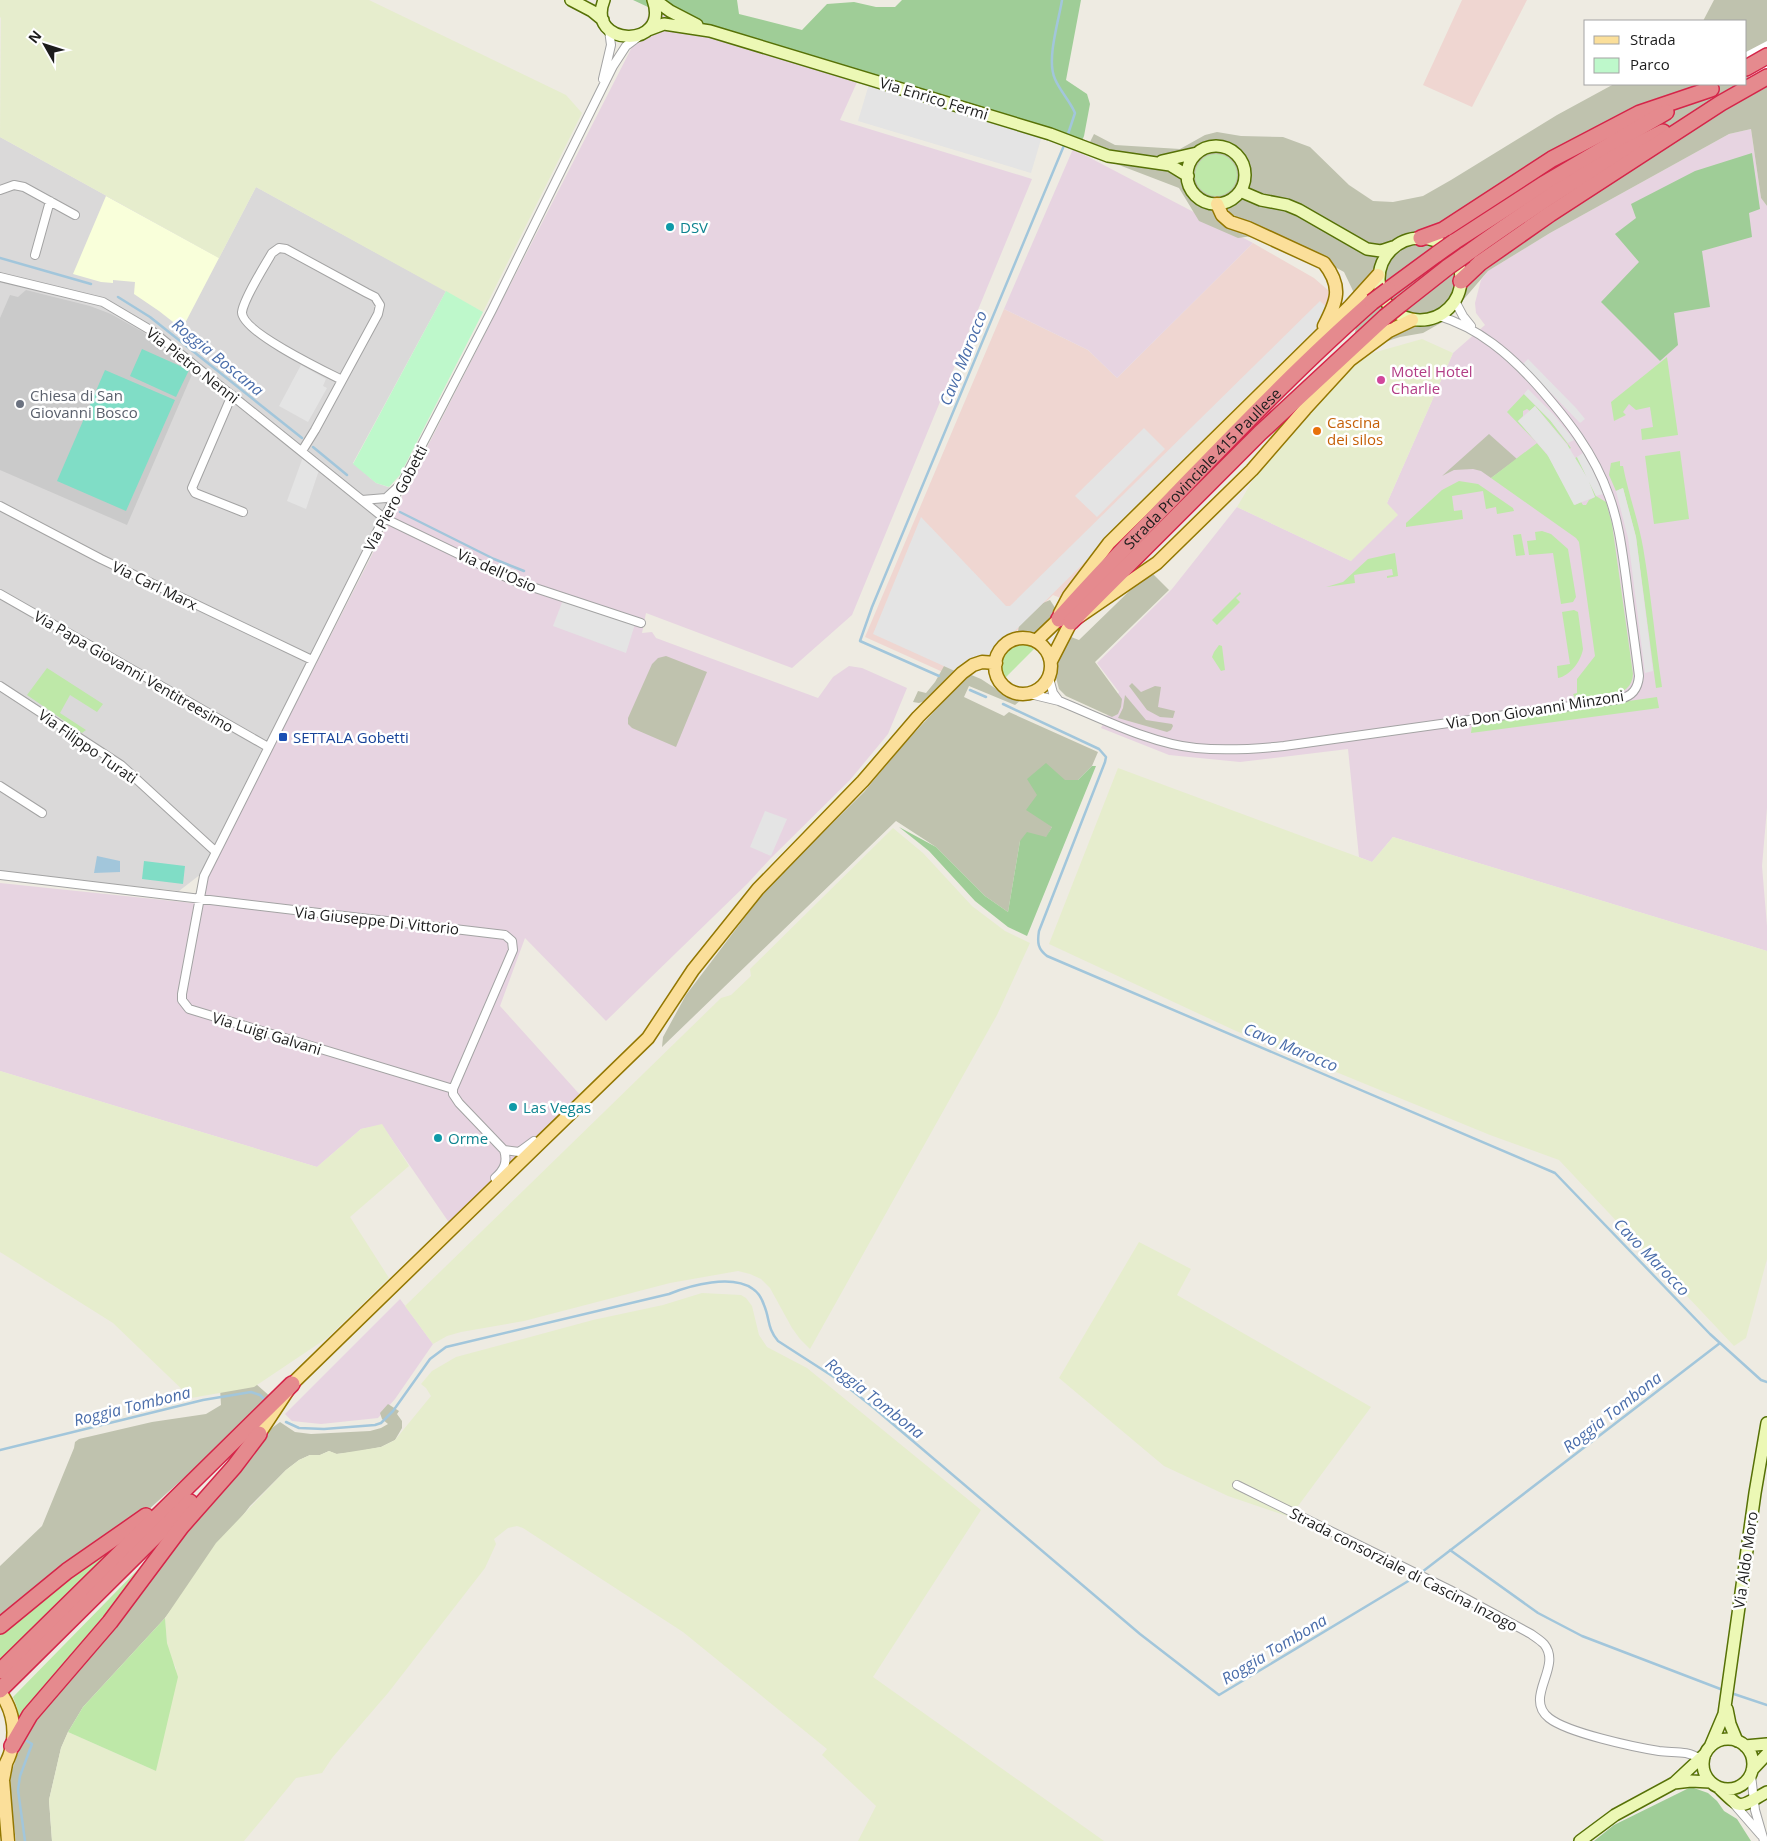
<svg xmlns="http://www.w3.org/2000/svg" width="1767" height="1841" font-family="'Open Sans',sans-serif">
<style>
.residential{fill:#dad9d9}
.commercial{fill:#efd6d1}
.industrial{fill:#e7d4e1}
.education{fill:#f9ffda}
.religious{fill:#cacaca}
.construction{fill:#bfc2ae}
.farmland{fill:#e6edcd}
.grass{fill:#bee8a8}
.forest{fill:#9fcd97}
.park{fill:#bef8cb}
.pitch{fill:#80ddc6}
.parking{fill:#e4e4e4}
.water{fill:#a2c6db}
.pier{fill:#fff}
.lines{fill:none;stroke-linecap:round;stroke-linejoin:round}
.stream{stroke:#a2c6db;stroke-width:2.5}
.street-casing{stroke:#a3a3a3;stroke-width:10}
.secondary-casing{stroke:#567106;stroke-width:14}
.primary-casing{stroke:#937701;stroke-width:15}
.highway-casing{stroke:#d52549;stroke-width:18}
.street{stroke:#fff;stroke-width:8}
.secondary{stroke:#ecf8b5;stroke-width:11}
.primary{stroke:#fbdf9a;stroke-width:12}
.highway{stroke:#e58a8e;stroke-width:15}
.highway-bridge-casing{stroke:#d52549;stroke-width:18;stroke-linecap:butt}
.highway-bridge{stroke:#e58a8e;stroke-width:15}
.culture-dot{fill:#0f9aa8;stroke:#fff;stroke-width:2}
.hotel-dot{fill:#d1479c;stroke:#fff;stroke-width:2}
.worship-dot{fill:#6b7280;stroke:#fff;stroke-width:2}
.food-dot{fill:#e8710a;stroke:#fff;stroke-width:2}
.transit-dot{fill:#1a4fb4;stroke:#fff;stroke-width:2}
.labels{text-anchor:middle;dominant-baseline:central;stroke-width:5;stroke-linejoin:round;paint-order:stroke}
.street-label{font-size:15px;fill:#1c1c1c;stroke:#fff}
.culture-label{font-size:15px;fill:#0d838f;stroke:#fff;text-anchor:start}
.hotel-label{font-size:15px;fill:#b23c85;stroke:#fff;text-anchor:start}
.worship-label{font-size:15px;fill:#5b616d;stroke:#fff;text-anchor:start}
.food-label{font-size:15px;fill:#c56008;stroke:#fff;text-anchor:start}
.transit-label{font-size:15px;fill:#164399;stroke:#fff;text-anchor:start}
.water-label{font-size:16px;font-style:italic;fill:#4a6daa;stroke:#fff}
</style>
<rect width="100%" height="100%" fill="#eeebe2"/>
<path class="residential" d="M0,137L219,258L256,187L446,291L353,463L376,483L397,490L201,874L179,891L0,872Z"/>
<path class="commercial" d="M1462,0H1527L1472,107L1423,85Z
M1253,243L1314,278L1329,291L1337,302L1068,601L1053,595L965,682L865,637L1004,309L1088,350L1117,378Z"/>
<path class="industrial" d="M652,8L818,57L858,80L840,120L1032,179L852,615L792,668L646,613L642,633L652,632L656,638L818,698L833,677L849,666L862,668L907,688L888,734L850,780L771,858L748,883L606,1021L525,938L500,1006L582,1097L450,1224L382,1125L361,1129L317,1167L0,1071V883L202,904L207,877Z
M1751,129L1761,198L1767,206V808L1762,866L1767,926V951L1393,837L1372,862L1359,857L1348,749L1240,762L1169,755L1101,728L1119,692L1097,663L1172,589L1237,507L1351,561L1387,503L1453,353L1485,325L1476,313L1475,303L1481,280L1488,271L1550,233L1729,134Z
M1073,149L1253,243L1117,378L1088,350L1004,309Z
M400,1299L433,1344L395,1399L378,1418L321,1424L292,1421L285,1414Z"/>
<path class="education" d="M106,196L219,258L182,329L159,311L134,294L135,282L113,280V283L101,282L73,274Z"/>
<path class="religious" d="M26,290L90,306L111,314L143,332L193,372L127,525L0,470V318L10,295L18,297Z"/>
<path class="construction" d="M1714,0H1767V206L1761,198L1751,129L1729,134L1550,233L1488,271L1446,320L1423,333L1400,337L1351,353L1357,322L1355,295L1344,272L1273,233L1238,238L1199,221L1179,188L1085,152L1094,134L1115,145L1180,149L1205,135L1217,132L1241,136L1283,137L1310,147L1349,185L1373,201L1393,202L1423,196L1451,180L1557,115L1614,84H1746V21H1703Z
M1489,434L1517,459L1491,478L1481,471L1473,469L1454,470L1442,476Z
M1150,571L1169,590L1095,662L1122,699L1121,707L1118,714L1112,717L1066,696L1059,689L1055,674L1058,657L1064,644L1071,637L1079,640Z
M1050,600L1063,620L1036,633L1018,631L1019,626L1043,603Z
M666,656L707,672L676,747L632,728L628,724V718L652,664L658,658Z
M967,656L928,700L919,703L913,702L918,691L926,693L935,682L948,659Z
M969,674L981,679L1004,694L1018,699L1023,698L1015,705L969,686L964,697L1004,716L1009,712L1098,752L1092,766L1078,780H1065L1037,795L1052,827L1046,838L1020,841L1008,912L985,896L936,847L896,821L662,1047L663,1037L686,995L758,900L782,873L864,792L904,744Z
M1132,683L1141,692L1155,686L1161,687L1158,707L1175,711L1173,718L1160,717L1147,710L1129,686Z
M1125,695L1146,720L1172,724L1173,726L1171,730L1167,732L1118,718L1123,708Z
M256,1384L272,1398L253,1416L138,1519L0,1619V1566L42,1526L74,1448L75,1442L79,1439L152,1422L206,1414L221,1405L220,1388Z
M388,1404L399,1411L397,1414L402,1421V1428L395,1440L381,1447L355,1452L336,1454L329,1451L320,1455H310L299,1460L286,1470L250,1506L165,1618L83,1707L68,1732L61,1748L49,1800L52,1841H16L9,1790L12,1771L21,1743L34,1717L167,1553L272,1428L280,1422L295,1432L311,1434L370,1431L381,1428L388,1424L382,1419L380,1413Z"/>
<path class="farmland" d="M0,0H369L566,95L582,113L483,312L256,187L219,258L0,137L1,17L0,18Z
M1422,339L1453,353L1387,503L1398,515L1351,561L1237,507L1275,442L1362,356Z
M1118,768L1372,862L1393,837L1767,951V1259L1746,1338L1734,1346L1559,1160L1490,1135L1236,1031L1049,944Z
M893,828L923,853L972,906L1005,931L1030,943L997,1015L810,1349L800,1339L792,1328L770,1288L761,1279L750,1274L738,1271L670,1283L524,1321L461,1332L447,1336L433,1344L405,1306L721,998L731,995L751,976L750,969Z
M0,1071L317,1167L361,1129L382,1124L409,1166L350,1217L389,1278L327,1338L254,1387L191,1398L113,1323L0,1252Z
M1139,1242L1191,1269L1177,1295L1371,1407L1290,1517L1228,1496L1164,1466L1059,1378Z
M702,1293L741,1295L746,1298L752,1306L759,1335L767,1347L807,1368L981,1510L873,1677L1104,1841H858L876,1806L822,1755L827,1749L683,1632L523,1528L517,1526L508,1528L494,1539L496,1544L485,1568L388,1693L332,1758L322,1773L296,1778L244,1841H52L49,1800L61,1748L68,1732L156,1771L176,1668L169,1654L167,1643L165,1618L216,1543L286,1470L299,1460L310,1455H320L329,1451L337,1454L381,1447L395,1440L431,1396L426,1388L421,1384L432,1371L456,1357L593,1320L663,1305Z"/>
<path class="grass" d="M1195 175a21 21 0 1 1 42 0a21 21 0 1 1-42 0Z
M1667,357L1678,435L1642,440L1641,429L1653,427L1650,407L1636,410L1629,404L1623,412L1626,415L1614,421L1611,402Z
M1524,394L1550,420L1571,448L1564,452L1568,445L1535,406L1530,411L1527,409L1523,411V416L1518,421L1549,457L1575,505L1581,502L1583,505H1586L1589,500L1595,497L1570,461L1577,457L1596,496L1606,502L1612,524L1633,674C1632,700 1597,696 1578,698H1575L1573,694L1577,693V679L1595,656L1579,542L1576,538L1491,478L1537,443L1507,412Z
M1680,451L1689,519L1654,524L1645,456Z
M1620,461V466H1623C1628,493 1638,519 1643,547C1651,594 1655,640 1662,687L1656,688L1636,537L1623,488L1616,491L1609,475L1611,463Z
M1459,481L1478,484L1513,508L1514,511L1497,514L1496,507L1486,509L1483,491L1452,496L1454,511L1462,510L1463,519L1406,527V523L1442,490Z
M1542,531L1551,534L1568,549L1576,597L1573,602L1561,604L1553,553L1529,555L1527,541L1536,540L1535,532Z
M1521,534L1525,555L1516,556L1513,535Z
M1395,553L1398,576L1387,578V576L1393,575L1392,569L1354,575L1355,583L1326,587L1343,582L1368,559Z
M1240,592L1241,594L1236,598L1240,602L1217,625L1212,620Z
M1574,610L1578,612L1583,649C1581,661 1570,676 1558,678L1557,666L1570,664L1562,612Z
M1017,643L1026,644L1034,649L1005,678C994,664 1000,649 1017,643Z
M1219,645L1222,646L1225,670L1221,671L1212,657L1214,652Z
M47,668L103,704L97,712L70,695L60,713L86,730L82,733L27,695Z
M1657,697L1659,708L1471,733L1472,726L1479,722Z
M112,1546L113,1550L0,1660V1631Z
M157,1550L131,1588L19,1721L17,1707L13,1697Z
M165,1618L167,1643L178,1677L156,1771L68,1732L83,1707Z"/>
<path class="forest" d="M633,0H737L739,14L802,30L827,4L854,2L876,7H895L902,0H1081L1066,80L1087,94L1090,104L1084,136L1082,141L1054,129L648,7Z
M1752,153L1760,209L1749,213L1752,237L1702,251L1710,307L1674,313L1678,345L1660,361L1601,302L1639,262L1615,234L1636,218L1631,204L1695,171Z
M1046,763L1065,780H1078L1092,766H1096L1027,936L1008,927L975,901L929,851L899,827L936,847L985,896L1008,912L1020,841L1027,832L1046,837L1052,827L1026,810L1037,795L1027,779Z
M1691,1787L1708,1793L1717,1801L1724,1811L1737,1819L1751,1841H1594L1614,1825Z"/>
<path class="park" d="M446,291L483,312L400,475L389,487L376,483L353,464Z"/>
<path class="pitch" d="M142,349L189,370L176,397L130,376Z
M105,370L175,400L126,511L57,481Z
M144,861L185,866L183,884L142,879Z"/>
<path class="parking" d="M869,84L1042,136L1031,173L858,121Z
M1320,301L1335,316L968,677L873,634L921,517L1006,606H1010Z
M1528,359L1576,408L1585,419L1580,423L1523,364Z
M301,365L326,379L323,386L327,388L308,422L279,406Z
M1528,389L1554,415L1574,440L1568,443L1550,420L1524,394Z
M1535,406L1568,446L1588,479L1595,497L1574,505L1547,454L1518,421Z
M1144,428L1165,449L1097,517L1075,496Z
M1583,453L1593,471L1603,494L1596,496L1577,457Z
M303,457L319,470L306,509L287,501Z
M1623,488L1636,537L1653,671L1645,673L1628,538L1616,491Z
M563,600L635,624L626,653L553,626Z
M765,811L787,819L771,856L750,847Z"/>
<path class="water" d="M97,856L120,861V872L94,873Z"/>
<path class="pier" d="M1767,41V86L1750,96L1746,52Z"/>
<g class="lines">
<path class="stream" d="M1062,0C1059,20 1046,60 1055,79C1060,91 1070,101 1075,113L1067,137
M0,258L91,284
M118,297L150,317L302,438
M313,447L347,475
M400,512L494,559L524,571
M939,676L860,641L872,607L1065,143
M970,690L986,697
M1003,704L1099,749L1106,757L1105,762L1039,931C1037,943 1038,949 1047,956L1555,1173L1710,1334L1761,1380L1767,1382
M286,1422L299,1428L324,1429L375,1425L381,1423L393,1411L430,1359L446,1347L669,1294C691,1285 732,1274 753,1289C759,1293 762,1299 764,1305C770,1319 767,1328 778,1341L840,1381L874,1408L1140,1634L1219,1695L1415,1577
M0,1450L203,1400L251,1392L260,1395L266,1401
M1450,1550L1538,1613L1582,1636L1723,1690
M1422,1572L1720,1343
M1731,1693L1767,1705
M25,1841L18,1790L20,1776L32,1744L27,1741"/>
<g class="street-casing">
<path id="street" d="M603,79L611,45L609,30
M0,190L14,185L24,187L75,215
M35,255L50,201
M0,277L103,302L152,331L384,518L514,581L641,623
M1455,301L1463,316L1471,326
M232,395L192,488L195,493L243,512
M302,451L315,430L378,314L380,305L375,297L367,293L286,249L279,248L272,253C264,267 244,298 242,312C241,331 324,371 342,380
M362,500L386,498L398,487
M0,506L101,559L312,660
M0,594L268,747
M0,686L121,765L216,852
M1030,694L1059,701L1053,693L1049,678
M1059,701C1101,718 1151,744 1196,748C1226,751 1255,749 1284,746L1620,699C1633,696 1638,688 1639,676C1635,643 1630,611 1626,578C1622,550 1619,523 1609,496C1594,453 1567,419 1537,385C1510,355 1479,328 1439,316
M0,786L42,813
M0,875L505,935L512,941L513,950L453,1089V1094L459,1103L504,1150L519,1152L534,1141
M453,1089L189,1009L182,1000V994L204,876L384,518L492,310L613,66L626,46L638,37
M495,1178C504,1170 508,1162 504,1150
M1237,1485L1450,1590L1531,1634C1535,1637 1540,1640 1544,1644C1563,1667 1523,1697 1549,1718C1568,1733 1634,1747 1659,1751C1674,1753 1687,1750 1700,1759
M1751,1775L1755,1810L1764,1841
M1734,1804L1761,1835"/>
</g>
<g class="secondary-casing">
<path id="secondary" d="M571,0L592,11L603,20
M604,0C585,47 671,50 653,0
M655,0L670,11L697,25
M648,30L664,24L710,31L1050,134L1108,156L1170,165L1188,176
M1187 175a29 29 0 1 1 58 0a29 29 0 1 1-58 0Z
M1162,161L1197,153
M1240,191L1261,200L1287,205L1299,210L1367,249L1381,251L1393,247
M1379 279a41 41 0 1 1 82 0a41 41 0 1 1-82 0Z
M1727,1709L1730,1724L1737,1741
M1703 1764a25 25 0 1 1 50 0a25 25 0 1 1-50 0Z
M1745,1746L1767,1744
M1710,1747L1724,1714L1755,1493L1767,1423
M1752,1770L1767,1754
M1674,1783L1691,1781L1710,1782
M1719,1788C1743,1811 1738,1808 1767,1792
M1580,1841L1615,1815L1674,1783L1705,1754"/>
</g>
<g class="primary-casing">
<path id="primary" d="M1217,204L1222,215L1230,222L1248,228L1324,263C1343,287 1337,301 1324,326
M995 666a28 28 0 1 1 56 0a28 28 0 1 1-56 0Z
M1036,641L1059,619L1060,613L1069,596L1109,543L1350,306L1378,275
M1051,661L1071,622L1157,563L1252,470L1305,409L1350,360L1389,331L1412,320
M259,1434L292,1384L648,1038L693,970L758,889L863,781L918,717L962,673L973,665L982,662L996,663
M0,1692C18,1717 18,1748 0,1773
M6,1764L3,1780L8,1841"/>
</g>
<g class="highway-casing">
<g id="highway">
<path d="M1746,68L1767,56"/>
<path d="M1421,238L1443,230L1552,159L1640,113L1711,89"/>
<path d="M1454,242L1542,185L1666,112"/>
<path d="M1465,255C1528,210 1593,166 1663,132"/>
<path d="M1461,281L1480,263L1550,214L1721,103L1767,77"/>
<path d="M1388,290L1437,254"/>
<path d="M1401,304L1448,267"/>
<path id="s1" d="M1059,619C1101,571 1146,526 1190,480C1249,419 1308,358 1372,302"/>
<path d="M1071,622L1260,433L1385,317"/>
<path d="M0,1626L67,1571L146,1516"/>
<path d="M0,1671L292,1384"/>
<path d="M0,1690L190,1502"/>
<path d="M12,1746L30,1715L110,1622L181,1527L234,1467L259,1434"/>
</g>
</g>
<use href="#street" class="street"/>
<use href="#secondary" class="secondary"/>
<use href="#primary" class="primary"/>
<use href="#highway" class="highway"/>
<g class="highway-bridge-casing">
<path id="highway-bridge" d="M1437,254L1454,242
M1448,267L1465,255
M1372,302L1388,290
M1385,317L1401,304"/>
</g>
<use href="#highway-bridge" class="highway-bridge"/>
</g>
<g class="culture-dot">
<circle cx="670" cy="227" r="5"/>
<circle cx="513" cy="1107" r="5"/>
<circle cx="438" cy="1138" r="5"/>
</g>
<circle class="hotel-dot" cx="1381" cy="380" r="5"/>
<circle class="worship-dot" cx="20" cy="404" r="5"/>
<circle class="food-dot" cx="1317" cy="431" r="5"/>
<rect class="transit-dot" x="278" y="732" width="10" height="10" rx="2.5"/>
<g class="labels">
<g class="street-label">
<text transform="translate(934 98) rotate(17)">Via Enrico Fermi</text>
<text transform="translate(193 365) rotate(38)">Via Pietro Nenni</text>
<text stroke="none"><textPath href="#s1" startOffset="208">Strada Provinciale 415 Paullese</textPath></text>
<text transform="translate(395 498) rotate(-62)">Via Piero Gobetti</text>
<text transform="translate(497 570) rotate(24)">Via dell'Osio</text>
<text transform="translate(155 585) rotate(26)">Via Carl Marx</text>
<text transform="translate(134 671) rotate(30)">Via Papa Giovanni Ventitreesimo</text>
<text transform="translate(1535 709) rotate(-9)">Via Don Giovanni Minzoni</text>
<text transform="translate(88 746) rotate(35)">Via Filippo Turati</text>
<text transform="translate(377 920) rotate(6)">Via Giuseppe Di Vittorio</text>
<text transform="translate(267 1033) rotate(17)">Via Luigi Galvani</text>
<text transform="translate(1745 1560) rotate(-82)">Via Aldo Moro</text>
<text transform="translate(1404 1569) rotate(27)">Strada consorziale di Cascina Inzogo</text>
</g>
<g class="culture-label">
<text x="680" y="227">DSV</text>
<text x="523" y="1107">Las Vegas</text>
<text x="448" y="1138">Orme</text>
</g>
<g class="hotel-label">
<text x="1391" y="371">Motel Hotel<tspan x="1391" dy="17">Charlie</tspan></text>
</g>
<g class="worship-label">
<text x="30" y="395">Chiesa di San<tspan x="30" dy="17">Giovanni Bosco</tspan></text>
</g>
<g class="food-label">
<text x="1327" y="422">Cascina<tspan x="1327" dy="17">dei silos</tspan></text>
</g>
<g class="transit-label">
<text x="293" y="737">SETTALA Gobetti</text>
</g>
<g class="water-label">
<text transform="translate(218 357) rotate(39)">Roggia Boscana</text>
<text transform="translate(963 358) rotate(-68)">Cavo Marocco</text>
<text transform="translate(1291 1047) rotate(23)">Cavo Marocco</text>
<text transform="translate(1652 1257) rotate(46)">Cavo Marocco</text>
<text transform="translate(875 1398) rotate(38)">Roggia Tombona</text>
<text transform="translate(132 1406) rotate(-14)">Roggia Tombona</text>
<text transform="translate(1612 1412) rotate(-38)">Roggia Tombona</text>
<text transform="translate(1274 1649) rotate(-31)">Roggia Tombona</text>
</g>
</g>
<rect x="1584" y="20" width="162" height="65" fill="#ffffff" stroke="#a4a4a4"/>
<rect x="1594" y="36" width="25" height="8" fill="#fbdf9a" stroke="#a4a4a4"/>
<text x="1630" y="45" font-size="15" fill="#1c1c1c">Strada</text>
<rect x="1594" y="58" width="25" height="15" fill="#bef8cb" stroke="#a4a4a4"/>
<text x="1630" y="70" font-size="15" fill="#1c1c1c">Parco</text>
<g transform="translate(45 45) rotate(309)" stroke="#ffffff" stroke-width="4" paint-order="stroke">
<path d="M0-4L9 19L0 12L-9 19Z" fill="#1c1c1c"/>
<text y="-8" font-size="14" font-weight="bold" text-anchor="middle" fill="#1c1c1c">N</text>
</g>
</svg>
